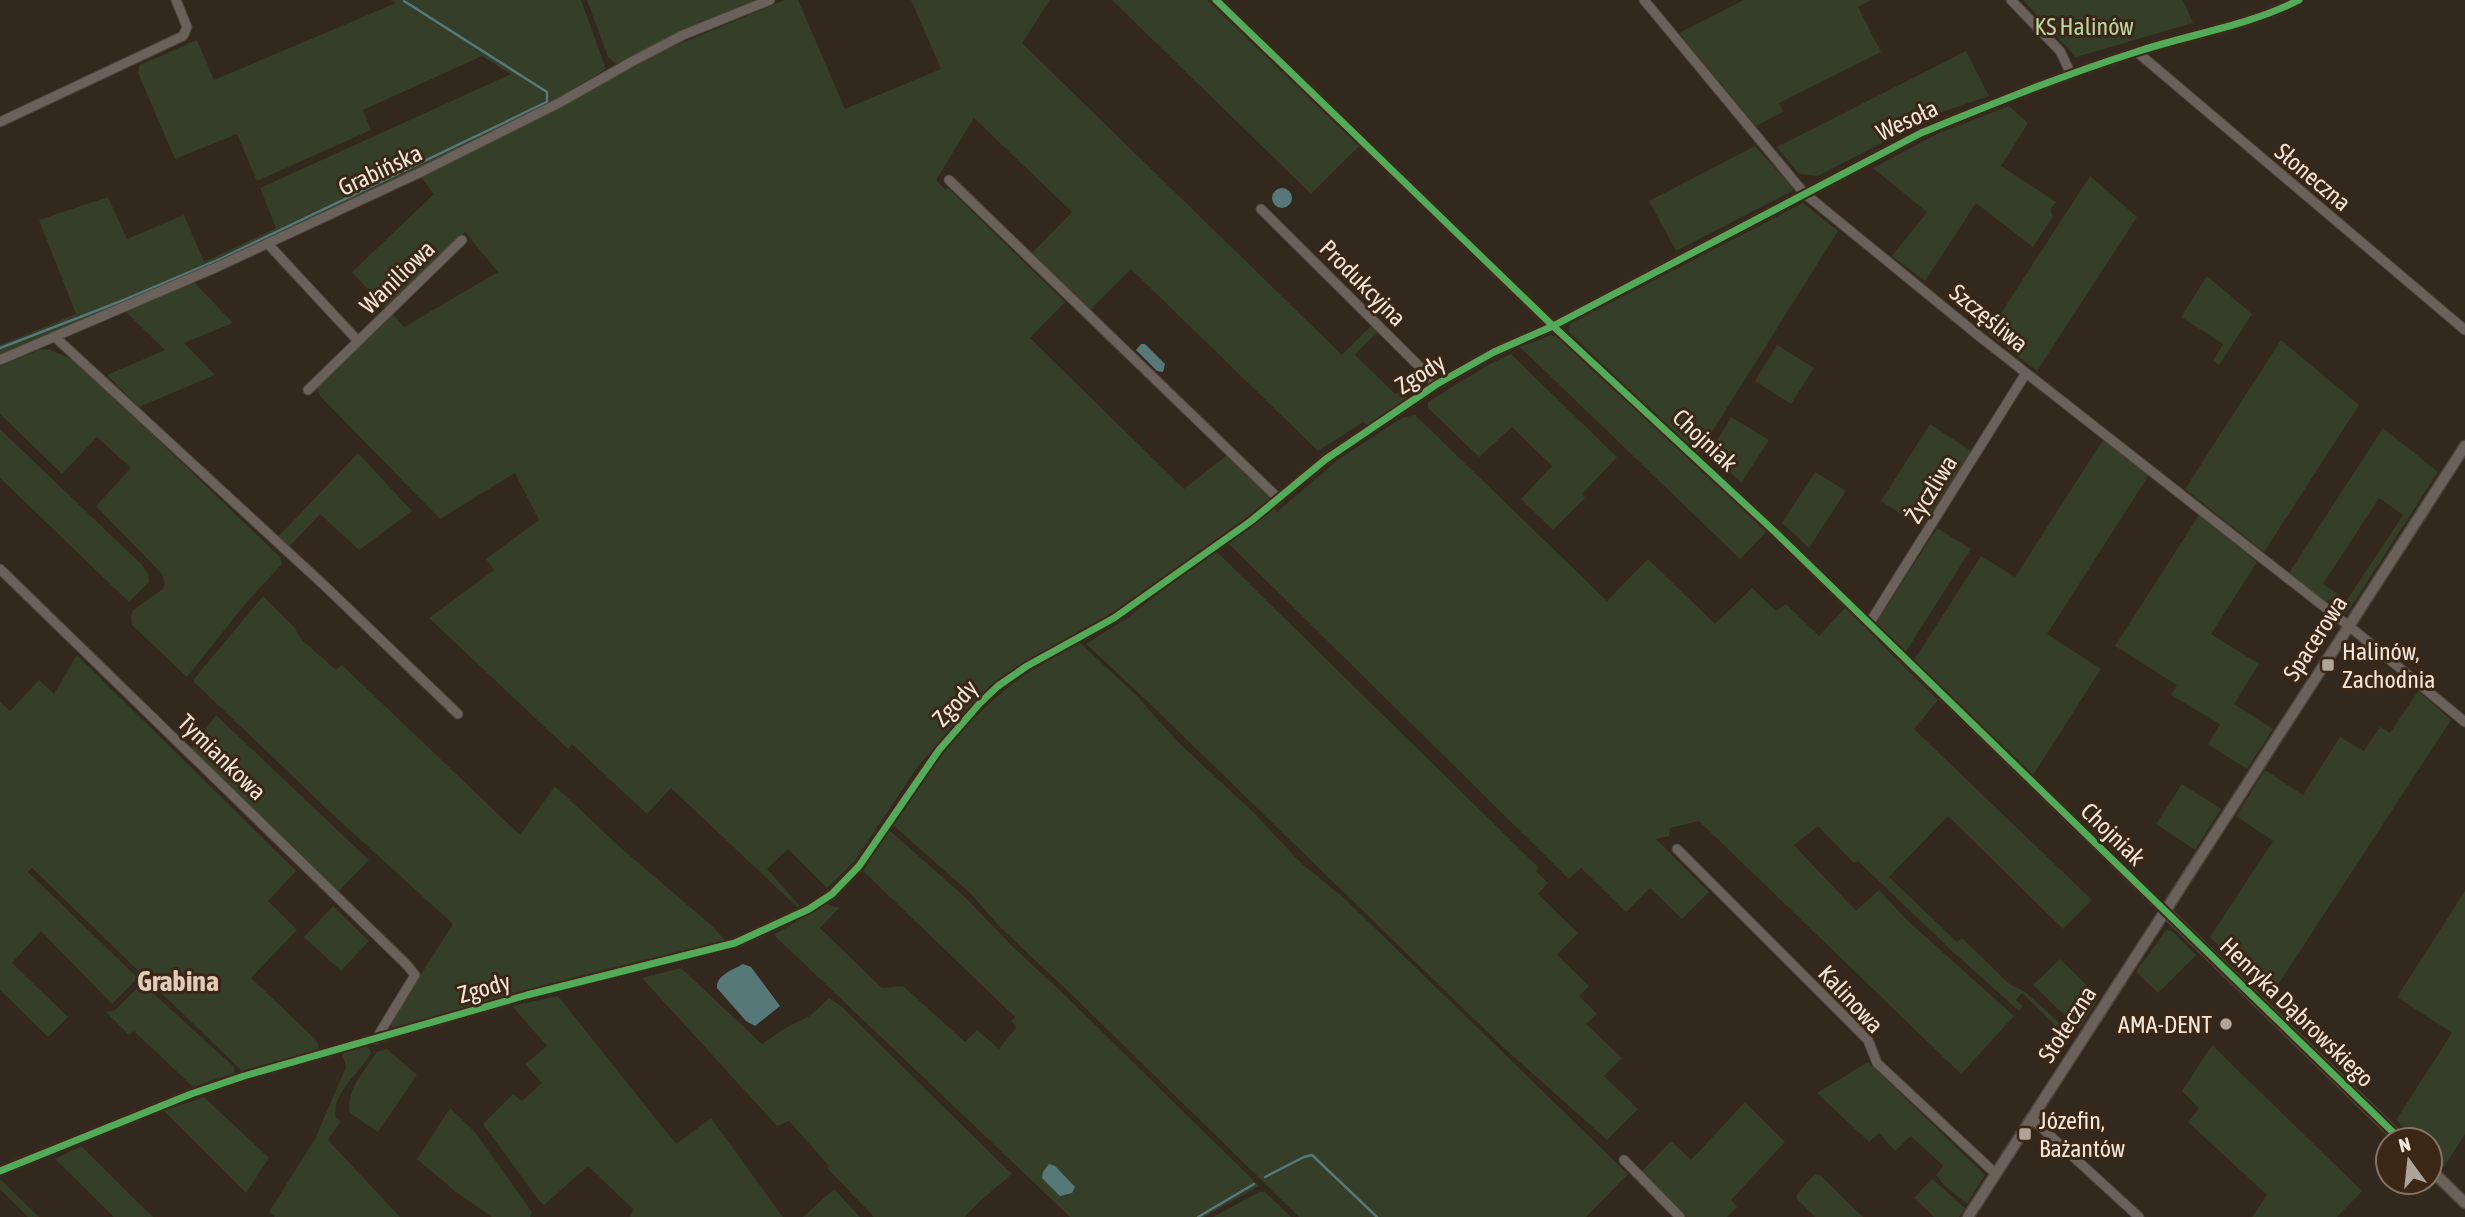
<svg xmlns="http://www.w3.org/2000/svg" width="2465" height="1217" font-family="'Asap Condensed',sans-serif">
<style>
.green{fill:#353e29;fill-rule:evenodd}
.water{fill:#567978}
.lines{fill:none;stroke-linecap:round;stroke-linejoin:round}
.stream{stroke:#567978;stroke-width:2.5}
.minor-casing{stroke:#4d443c;stroke-width:11}
.tertiary-casing{stroke:#4d443c;stroke-width:13}
.minor{stroke:#69615a;stroke-width:9}
.tertiary{stroke:#69615a;stroke-width:10}
.cycleway-casing{stroke:#3a2716;stroke-width:11}
.cycleway{stroke:#51ab58;stroke-width:7}
.poi-dot{fill:#afa499;stroke:#3a2716;stroke-width:2.5}
.labels{text-anchor:middle;dominant-baseline:central;stroke-width:6;stroke-linejoin:round;paint-order:stroke}
.park-label{font-size:24px;fill:#bbd5a3;stroke:#3a2716}
.street-label{font-size:24px;fill:#f3e6db;stroke:#3a2716}
.poi-label{font-size:24px;fill:#f3e6db;stroke:#3a2716;text-anchor:start}
.quarter-label{font-size:28px;font-weight:bold;fill:#e2cab5;stroke:#3a2716}
</style>
<rect width="100%" height="100%" fill="#32281e"/>
<path class="green" d="M391,0H581L606,69L554,101L470,145L213,267L0,355V345L76,314L39,220L108,197L127,239L184,215L204,262L276,228L260,188L511,74L482,56L363,110L371,130L257,181L237,134L175,159L138,73L140,65L197,40L214,80L396,3Z
M587,0H760L672,36L616,64L608,57Z
M785,0H798L845,109L941,69L911,0H1050L1022,43L1342,355L1372,325L1378,331L1355,355L1395,394L1403,391L1407,399L1367,425L1363,422L1318,451L1131,269L1090,310L1032,253L1072,212L974,118L936,180L946,190L948,188L1065,302L1030,338L1184,489L1227,455L1270,497L1266,505L1253,514L1119,611L1004,675L964,712L916,769L854,862L827,888L788,849L767,869L800,906L797,907L671,788L647,814L572,744L568,749L429,618L494,570L486,559L539,520L515,473L440,519L320,396L316,386L393,314L404,327L498,272L465,232L385,308L352,272L434,194L421,177L667,49Z
M1112,0H1207L1359,146L1311,194Z
M1744,0H1871L1858,7L1881,52L1779,103L1783,112L1756,126L1679,33Z
M2023,0H2183L2193,23L2076,57Z
M1966,51L1989,96L1939,113L1818,176L1799,174L1777,147Z
M2009,106L2028,123L2001,166L2056,202L2050,210L2053,216L2033,247L1976,203L1925,281L1892,256L1927,212L1873,168L1937,134Z
M1755,146L1793,188L1792,191L1676,251L1649,201Z
M2090,176L2137,217L2037,371L1988,333Z
M1803,203L1838,231L1698,454L1569,332L1570,324Z
M2207,276L2252,314L2219,365L2213,361L2223,344L2181,317Z
M194,282L233,323L184,343L215,375L139,407L107,375L165,350L125,311Z
M1551,335L1561,339L1766,532L1740,559L1520,347Z
M2281,340L2359,405L2264,552L2185,489Z
M1777,345L1814,368L1791,404L1755,381Z
M48,349L76,361L281,558L282,564L246,603L187,677L132,625L131,615L133,610L163,589L165,584L162,574L96,506L131,468L97,437L62,474L0,414V366L39,350Z
M1511,354L1617,457L1582,494L1585,498L1553,530L1521,499L1552,466L1512,427L1479,457L1428,408V402L1488,365Z
M1415,415L1607,601L1648,559L1715,624L1752,588L1776,611L1786,604L1819,636L1845,608L1938,700L1914,729L2092,900L2063,929L1948,816L1889,877L1957,942L1962,938L2008,983L2027,993L2072,1035L2071,1041L2022,993L2016,1000L2023,1006L2019,1011L1952,951L1858,861L1854,863L1818,826L1794,845L1856,911L1879,890L1908,921L2014,1016L1961,1074L1699,821L1670,828L1669,836L1656,839L1709,892L1682,919L1650,888L1626,912L1581,868L1569,879L1227,542L1274,508L1277,512L1339,459L1402,418Z
M1731,417L1769,440L1741,483L1710,452Z
M1930,424L1971,451L1922,527L1881,501Z
M2383,428L2438,472L2347,613H2339L2334,609L2336,603L2330,599L2326,602L2289,573ZM2379,498L2403,515L2347,600L2323,584Z
M0,429L141,564L148,574L149,582L129,602L0,478Z
M2103,440L2149,475L2047,634L2101,669L2033,775L1914,660L1981,556L2015,577Z
M358,453L412,511L359,550L320,514L288,548L275,536L280,535Z
M1815,472L1846,491L1809,548L1782,523Z
M2199,515L2257,562L2211,634L2259,664L2234,704L2273,729L2247,769L2208,744L2220,724L2171,695L2177,685L2115,646Z
M1937,528L1971,549L1905,653L1875,625Z
M1215,550L1539,868L1536,871L1548,883L1538,894L1578,933L1557,955L1589,986L1579,996L1597,1014L1586,1024L1622,1058L1604,1076L1638,1109L1607,1140L1504,1048L1142,696L1086,644L1127,618Z
M263,596L294,627L302,640L336,670L342,665L520,835L555,786L622,849L710,924L727,942C615,964 505,995 395,1028L392,1027L390,1023L453,924L330,812L194,682V679Z
M1080,643L1136,695L1179,743L1253,812L1301,863L1344,898L1628,1174L1586,1217H1299L1071,994L1001,928L971,894L893,825C926,774 963,723 1011,685C1031,669 1057,657 1080,643Z
M77,655L296,871L268,901L297,930L251,978L315,1039L319,1046L318,1050L242,1071L32,868L28,872L138,978L112,1004L41,931L12,963L68,1017L48,1037L0,990V702L10,711L39,680L54,694Z
M2418,691L2451,720L2270,997L2210,937L2273,841L2236,816L2265,770L2303,795L2340,737L2364,751L2380,727L2390,733Z
M216,715L369,860L339,891L191,749Z
M2182,784L2221,809L2195,850L2156,824Z
M889,830L966,898L1011,945L1068,998L1259,1186L1204,1217H1070L774,935L826,904L839,908L820,928L882,988L903,986L965,1042L977,1030L999,1049L1016,1028L1012,1021L1015,1017L863,871Z
M2465,891V1134L2444,1167L2430,1153V1140H2416L2396,1120L2452,1033L2397,997Z
M333,906L369,941L341,971L304,937Z
M2166,930L2172,931L2196,955L2158,993L2136,972Z
M2060,959L2099,997L2079,1029L2033,985Z
M681,968L762,1044L787,1027L810,1016L829,998L842,1007L1012,1174L980,1201L965,1217H874L828,1169L829,1166L789,1121L777,1126L642,978Z
M142,983L234,1067V1073L193,1087L134,1031L129,1035L106,1012L115,1010Z
M558,996L676,1144L711,1118L783,1217H630L633,1209L588,1166L544,1205L540,1202L483,1124L513,1094L522,1101L542,1083L525,1064L547,1046L512,1006Z
M365,1045L370,1050L371,1053C359,1074 331,1093 336,1118L341,1121L328,1140L400,1217H275L269,1212L315,1139L346,1067L342,1053Z
M2212,1045L2362,1191L2337,1217H2252L2267,1195L2188,1122L2199,1108L2182,1091Z
M387,1049L417,1075L378,1132L350,1113C345,1091 365,1070 377,1052Z
M1868,1062L1985,1175L1967,1204L1944,1185L1936,1175L1943,1166L1911,1136L1895,1151L1879,1133L1869,1142L1817,1093Z
M204,1097L269,1158L246,1193L164,1111Z
M1745,1102L1785,1142L1731,1200L1737,1207L1727,1217H1687L1641,1172L1671,1141L1691,1160Z
M450,1108L475,1132L532,1212L530,1217H492L456,1192L417,1159Z
M81,1146L153,1217H114L55,1159Z
M1815,1174L1820,1175L1863,1217H1815L1797,1199V1194Z
M1932,1179L1965,1208L1959,1217H1934L1914,1198Z
M0,1180L2,1181L39,1217H28L0,1189Z
M834,1189L860,1217H803Z
M1259,1192H1265L1291,1217H1213Z"/>
<path class="water" d="M1272 198a10 10 0 1 1 20 0a10 10 0 1 1-20 0Z
M1141,344H1145L1165,364L1163,372L1157,371L1136,350Z
M743,964L751,967L780,1006L755,1026L746,1021L717,988C716,975 733,970 743,964Z
M1049,1164L1055,1166L1075,1187L1072,1193L1060,1196L1042,1178L1043,1172Z"/>
<g class="lines">
<path class="stream" d="M0,348L124,300L218,260L547,102V92L404,1
M1265,1177L1304,1157L1312,1155L1377,1217
M1198,1217L1254,1184"/>
<g class="minor-casing">
<path id="minor" d="M1216,0L1553,326L1774,531L2166,912
M1644,0L1804,193L1979,336L2355,631L2465,722
M2011,0L2060,51L2071,74
M2137,52L2465,330
M0,122L183,36L187,27L176,0
M949,180L1279,499
M1261,209L1437,384
M268,244L358,341
M55,337L326,587L458,714
M0,360L217,267L419,173L559,103L633,61L683,35L770,0
M308,390L462,240
M0,569L407,965L415,975L376,1039
M1869,624L2026,373
M1677,849L1868,1040L1877,1063L1996,1174
M2031,1118L2139,1217
M1624,1160L1680,1217
M0,1171L191,1094L244,1076L527,995L735,943L809,909L832,894L859,866L939,750L980,703L998,686L1027,666L1114,618L1251,521L1326,459L1437,384L1494,352L1553,326L1921,133C1992,104 2063,75 2136,52C2190,34 2248,26 2299,0"/>
</g>
<g class="tertiary-casing">
<path id="tertiary" d="M2166,912L2401,1140
M2430,1169L2465,1203
M1968,1217L2465,446"/>
</g>
<use href="#minor" class="minor"/>
<use href="#tertiary" class="tertiary"/>
<g class="cycleway-casing">
<path id="cycleway" d="M1216,0L1553,326L1774,531L2401,1140
M0,1171L191,1094L244,1076L527,995L735,943L809,909L832,894L859,866L939,750L980,703L998,686L1027,666L1114,618L1251,521L1326,459L1437,384L1494,352L1553,326L1921,133C1992,104 2063,75 2136,52C2190,34 2248,26 2299,0"/>
</g>
<use href="#cycleway" class="cycleway"/>
</g>
<g class="poi-dot">
<rect x="2321" y="658" width="14" height="14" rx="3.5"/>
<circle cx="2226" cy="1024" r="7"/>
<rect x="2018" y="1127" width="14" height="14" rx="3.5"/>
</g>
<g class="labels">
<g class="park-label">
<text x="2084" y="26">KS Halinów</text>
</g>
<g class="street-label">
<text transform="translate(1907 120) rotate(-25)">Wesoła</text>
<text transform="translate(380 170) rotate(-25)">Grabińska</text>
<text transform="translate(2313 177) rotate(40)">Słoneczna</text>
<text transform="translate(397 277) rotate(-44)">Waniliowa</text>
<text transform="translate(1363 283) rotate(45)">Produkcyjna</text>
<text transform="translate(1989 318) rotate(39)">Szczęśliwa</text>
<text transform="translate(1420 374) rotate(-32)">Zgody</text>
<text transform="translate(1705 440) rotate(43)">Chojniak</text>
<text transform="translate(1931 489) rotate(-58)">Życzliwa</text>
<text transform="translate(2315 638) rotate(-57)">Spacerowa</text>
<text transform="translate(955 703) rotate(-47)">Zgody</text>
<text transform="translate(222 757) rotate(44)">Tymiankowa</text>
<text transform="translate(2113 834) rotate(44)">Chojniak</text>
<text transform="translate(484 988) rotate(-16)">Zgody</text>
<text transform="translate(1851 999) rotate(47)">Kalinowa</text>
<text transform="translate(2297 1012) rotate(44)">Henryka Dąbrowskiego</text>
<text transform="translate(2067 1024) rotate(-57)">Stołeczna</text>
</g>
<g class="poi-label">
<text x="2342" y="651">Halinów,<tspan x="2342" dy="28">Zachodnia</tspan></text>
<text x="2212" y="1024" text-anchor="end">AMA-DENT</text>
<text x="2039" y="1120">Józefin,<tspan x="2039" dy="28">Bażantów</tspan></text>
</g>
<g class="quarter-label">
<text x="178" y="981">Grabina</text>
</g>
</g>
<g transform="translate(2409 1161) rotate(345)"><circle r="33" fill="#3a2716" stroke="#847365" stroke-width="2"/>
<path d="M0-5L12 26L0 18L-12 26Z" fill="#afa499"/>
<text y="-10" font-size="19" font-weight="bold" text-anchor="middle" fill="#f3e6db">N</text>
</g>
</svg>
